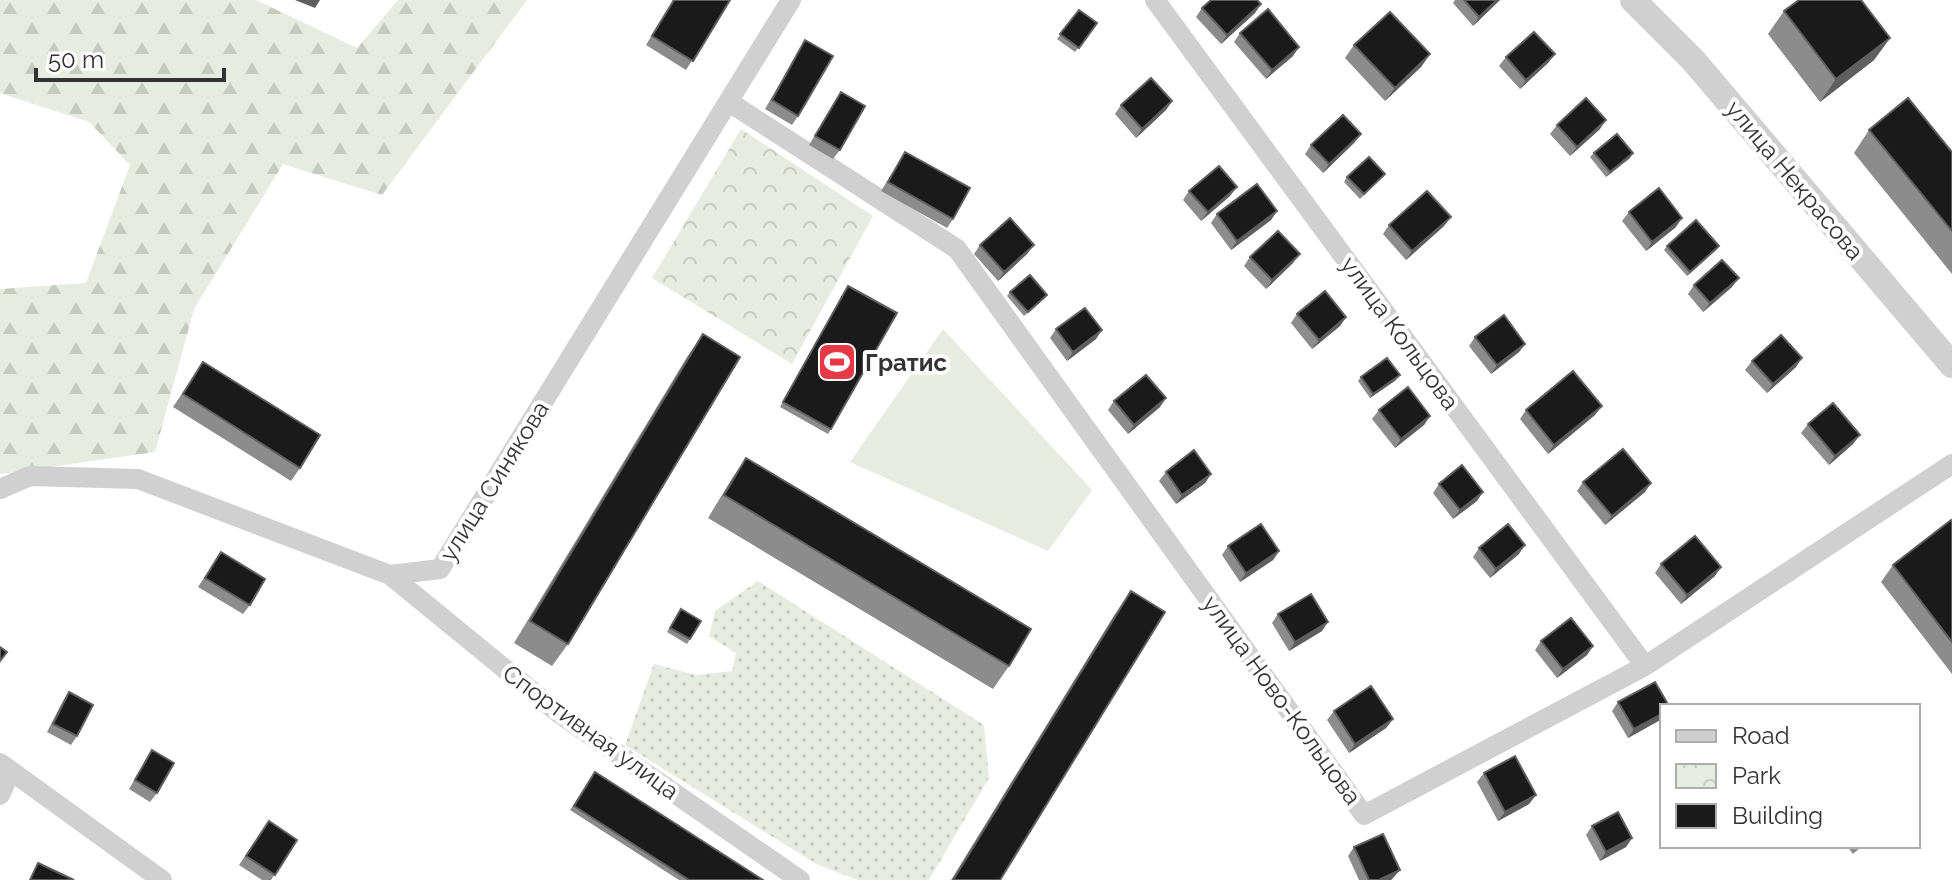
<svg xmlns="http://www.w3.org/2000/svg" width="1952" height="880" font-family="Raleway,sans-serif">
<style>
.grass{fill:url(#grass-dots)}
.forest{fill:url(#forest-firs)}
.park{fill:url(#park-crowns)}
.garden{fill:#e6ecdf}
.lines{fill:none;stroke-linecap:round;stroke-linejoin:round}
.minor{stroke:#d0d0d0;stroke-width:20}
.tertiary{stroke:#d0d0d0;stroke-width:26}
.wall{fill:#8c8c8c}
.shaded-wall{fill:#5f5f5f}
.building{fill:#1a1a1a;stroke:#5f5f5f;stroke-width:2}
.labels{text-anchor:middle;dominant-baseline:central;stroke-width:8;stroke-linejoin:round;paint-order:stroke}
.street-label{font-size:24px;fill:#333;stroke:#fff}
.poi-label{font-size:24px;font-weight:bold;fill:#333;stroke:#fff;text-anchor:start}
</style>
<defs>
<pattern id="grass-dots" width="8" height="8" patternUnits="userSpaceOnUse" patternTransform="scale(2)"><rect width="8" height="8" fill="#e6ecdf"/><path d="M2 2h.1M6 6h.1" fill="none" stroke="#c6cbc0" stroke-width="1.8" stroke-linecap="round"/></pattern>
<pattern id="forest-firs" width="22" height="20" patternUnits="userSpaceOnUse" patternTransform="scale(2)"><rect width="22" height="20" fill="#e6ecdf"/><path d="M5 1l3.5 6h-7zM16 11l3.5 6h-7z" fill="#c6cbc0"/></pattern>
<pattern id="park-crowns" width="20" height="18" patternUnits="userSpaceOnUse" patternTransform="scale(2)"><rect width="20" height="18" fill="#e6ecdf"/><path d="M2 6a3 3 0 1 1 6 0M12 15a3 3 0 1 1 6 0" fill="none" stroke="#c6cbc0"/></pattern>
</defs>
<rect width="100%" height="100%" fill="#fff"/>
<path class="grass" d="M758,581L984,725L989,778L929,880H858L818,865L625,745L654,664L696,675L732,671L736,653L709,636L715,611Z"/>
<path class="forest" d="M0,0H256L357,48L398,0H527L382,195L283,164L194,309L155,452L0,474V289L86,283L130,165L89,122L0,93Z"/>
<path class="park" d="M741,129L873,216L792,364L652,278Z"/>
<path class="garden" d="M943,329L1092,490L1048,551L850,462Z"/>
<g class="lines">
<path class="minor" d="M1155,0L1645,666
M729,102L957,249L1364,815L1645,666L1952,464
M0,489L30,476L138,479L390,575L440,569L791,0
M390,575L560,714L800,880
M0,763L162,880
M0,795L11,771"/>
<path class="tertiary" d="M1633,0L1693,60L1952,365"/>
</g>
<path class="wall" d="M673,0H730L686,70L646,45Z
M1455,0H1500L1473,26L1453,3Z
M1202,8L1255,13L1221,44L1196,17Z
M1079,10L1097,23L1075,52L1057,39Z
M1784,11L1890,38L1874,60L1820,102L1768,34Z
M1240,33L1293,56L1266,79L1234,42Z
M805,40L798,116L792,125L765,109Z
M1354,45L1430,54L1421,67L1385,101L1345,58Z
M1555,54L1548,63L1520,89L1499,66L1506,57Z
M841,92L840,150L833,159L809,145Z
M1172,101L1166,110L1136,138L1115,114L1121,105Z
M1557,125L1600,129L1570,156L1550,134Z
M1869,130L1952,152V274L1854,153Z
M1361,134L1354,143L1323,173L1305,154L1311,145Z
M905,152L953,219L947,228L881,191Z
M1594,153L1630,158L1606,177L1590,157Z
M1385,174L1360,199L1344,182L1347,177Z
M1189,191L1230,196L1201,221L1183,200Z
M1277,211L1271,220L1231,250L1211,223L1217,214Z
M1629,212L1676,227L1646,251L1622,221Z
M1389,225L1444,226L1406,260L1383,234Z
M980,245H1034L1027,254L998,281L974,254Z
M1667,246L1716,250L1687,276L1664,250Z
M1250,257L1293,263L1266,289L1244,266Z
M1694,285L1732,287L1703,312L1688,294Z
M845,290L831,429L828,434L780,407Z
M1010,292L1047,295L1044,299L1024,316L1007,296Z
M1297,314L1346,317L1340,326L1312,349L1291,323Z
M1056,329L1096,339L1067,361L1050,338Z
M703,334L568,644L552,666L514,643L687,357Z
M1475,337L1525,344L1519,352L1491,374L1469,346Z
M1752,361L1796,367L1767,393L1745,370Z
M203,362L300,468L291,481L173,407Z
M1361,377L1396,380L1370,398L1358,381Z
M1114,401L1160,407L1128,434L1108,410Z
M1379,410L1430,416L1424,425L1395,448L1372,419Z
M1526,410L1595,415L1548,454L1520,419Z
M1808,424L1853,444L1829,465L1801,433Z
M746,458L1009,666L993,689L708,518L731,480Z
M1166,472L1211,474L1205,483L1176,504L1159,481Z
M1583,482L1645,492L1605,525L1577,491Z
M1439,484L1477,501L1453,519L1433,493Z
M1952,521V674L1881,582L1893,565Z
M1228,546L1279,551L1273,560L1240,582L1222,555Z
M1479,548L1519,554L1490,578L1473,557Z
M221,552L250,605L243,614L198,587Z
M1661,564L1715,576L1681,604L1655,573Z
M1131,591L1000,880H951L1115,614Z
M681,609L701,621L687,644L667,632Z
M1278,614L1322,631L1289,651L1272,623Z
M1541,641L1593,646L1587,655L1557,678L1535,650Z
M69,692L77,736L71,745L47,732L63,701Z
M1618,702L1662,706V719L1628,738L1612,711Z
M1334,711L1393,719L1386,728L1349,753L1327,720Z
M152,750L157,793L150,802L129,789Z
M595,772L763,880H679L570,810Z
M1484,773L1536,795L1529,804L1498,821L1477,782Z
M269,821L297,840L271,880H262L239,865Z
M1592,826L1632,838L1626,847L1600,861L1586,835Z
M1847,846H1862L1853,854Z
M1354,847L1400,870L1391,880H1359L1348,856Z"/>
<path class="shaded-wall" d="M295,0H320L315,8Z
M1497,0H1500L1473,26L1479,17Z
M1261,4L1255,13L1221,44L1227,35Z
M1890,38L1874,60L1820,102L1836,79Z
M1299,47L1293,56L1266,79L1272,70Z
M1430,54L1421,67L1385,101L1395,88Z
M1555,54L1548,63L1520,89L1526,80Z
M1172,101L1166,110L1136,138L1142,129Z
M1606,120L1600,129L1570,156L1577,147Z
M1361,134L1354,143L1323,173L1329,164Z
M1633,153L1630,158L1606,177L1610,172Z
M1237,187L1230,196L1201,221L1208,212Z
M1277,211L1271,220L1231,250L1237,241Z
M1451,217L1444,226L1406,260L1412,251Z
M1682,218L1676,227L1646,251L1652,242Z
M1034,245L1027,254L998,281L1004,272Z
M1719,246L1716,250L1687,276L1690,272Z
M1300,254L1293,263L1266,289L1272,280Z
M1739,278L1732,287L1703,312L1710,303Z
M1346,317L1340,326L1312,349L1319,340Z
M1102,330L1096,339L1067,361L1073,352Z
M1525,344L1519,352L1491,374L1497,365Z
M1802,358L1796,367L1767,393L1773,384Z
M1400,375L1396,380L1370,398L1373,394Z
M1166,398L1160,407L1128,434L1134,425Z
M1602,406L1595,415L1548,454L1554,445Z
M1430,416L1424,425L1395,448L1401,439Z
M1860,435L1853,444L1829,465L1835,456Z
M1211,474L1205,483L1176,504L1182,495Z
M1651,483L1645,492L1605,525L1612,516Z
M1483,492L1477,501L1453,519L1460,510Z
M1525,545L1519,554L1490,578L1496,569Z
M1279,551L1273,560L1240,582L1246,573Z
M1721,567L1715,576L1681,604L1687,595Z
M1328,622L1322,631L1289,651L1295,642Z
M1593,646L1587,655L1557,678L1563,669Z
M1662,714V719L1628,738L1634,729Z
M1393,719L1386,728L1349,753L1355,744Z
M1536,795L1529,804L1498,821L1505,812Z
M1632,838L1626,847L1600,861L1606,852Z
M1400,870L1391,880H1379Z"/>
<path class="building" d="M674,0H730L693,61L652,36Z
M1211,0H1257L1261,4L1227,35L1202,8Z
M1464,0H1497L1479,17Z
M1799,0H1861L1890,38L1836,79L1784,11Z
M1268,9L1299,47L1272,70L1240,33Z
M1079,10L1097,23L1079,48L1060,34Z
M1390,12L1430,54L1395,88L1354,45Z
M1534,32L1555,54L1526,80L1506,57Z
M805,40L833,56L798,116L772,100Z
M1151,78L1172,101L1142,129L1121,105Z
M841,92L865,106L840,150L815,136Z
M1586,98L1606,120L1577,147L1557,125Z
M1908,98L1952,152V231L1869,130Z
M1343,115L1361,134L1329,164L1311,145Z
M1617,134L1633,153L1610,172L1594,153Z
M905,152L970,188L953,219L888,182Z
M1369,157L1385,174L1364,194L1347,177Z
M1219,166L1237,187L1208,212L1189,191Z
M1257,184L1277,211L1237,241L1217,214Z
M1659,188L1682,218L1652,242L1629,212Z
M1427,191L1451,217L1412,251L1389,225Z
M1010,218L1034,245L1004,272L980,245Z
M1696,220L1719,246L1690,272L1667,246Z
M1278,231L1300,254L1272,280L1250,257Z
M1722,260L1739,278L1710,303L1694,285Z
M1030,275L1047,295L1028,312L1010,292Z
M848,286L897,313L831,429L783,402Z
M1325,291L1346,317L1319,340L1297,314Z
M1085,308L1102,330L1073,352L1056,329Z
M1504,315L1525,344L1497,365L1475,337Z
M703,334L740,357L568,644L530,621Z
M1781,335L1802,358L1773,384L1752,361Z
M1387,358L1400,375L1373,394L1361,377Z
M203,362L320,435L300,468L183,394Z
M1573,371L1602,406L1554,445L1526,410Z
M1146,375L1166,398L1134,425L1114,401Z
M1408,387L1430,416L1401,439L1379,410Z
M1833,403L1860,435L1835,456L1808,424Z
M1623,449L1651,483L1612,516L1583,482Z
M1194,450L1211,474L1182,495L1166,472Z
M746,458L1031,629L1009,666L724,495Z
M1462,465L1483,492L1460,510L1439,484Z
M1951,520L1952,521V642L1893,565Z
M1261,524L1279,551L1246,573L1228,546Z
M1508,524L1525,545L1496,569L1479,548Z
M1695,536L1721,567L1687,595L1661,564Z
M221,552L265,579L250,605L205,578Z
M1131,591L1165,612L1000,880H953Z
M1311,594L1328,622L1295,642L1278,614Z
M681,609L701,621L690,639L670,628Z
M1571,618L1593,646L1563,669L1541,641Z
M0,647L7,652L0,661Z
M1655,682L1669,706H1662V714L1634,729L1618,702Z
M1371,686L1393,719L1355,744L1334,711Z
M69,692L93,705L77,736L53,724Z
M152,750L174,763L157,793L135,780Z
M1515,756L1536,795L1505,812L1484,773Z
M595,772L763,880H689L574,806Z
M1618,812L1632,838L1606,852L1592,826Z
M269,821L297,840L275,875L246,856Z
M1383,834L1400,870L1379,880H1369L1354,847Z
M38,863L74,880H30Z"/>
<defs>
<g id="stadium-square" transform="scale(2)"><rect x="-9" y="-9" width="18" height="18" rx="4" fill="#e63946" stroke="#fff"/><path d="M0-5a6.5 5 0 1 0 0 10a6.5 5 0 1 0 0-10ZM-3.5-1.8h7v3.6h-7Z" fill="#fff"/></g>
</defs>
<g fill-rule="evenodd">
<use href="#stadium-square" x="837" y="362"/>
</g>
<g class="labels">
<g class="street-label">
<text transform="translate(1795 180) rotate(50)">улица Некрасова</text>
<text transform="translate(1400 333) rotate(54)">улица Кольцова</text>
<text transform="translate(494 481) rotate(-58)">улица Синякова</text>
<text transform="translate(1282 700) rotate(54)">улица Ново-Кольцова</text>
<text transform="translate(591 732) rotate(36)">Спортивная улица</text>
</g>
<g class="poi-label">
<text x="865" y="362">Гратис</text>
</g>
</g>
<rect x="1660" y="704" width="260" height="144" fill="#ffffff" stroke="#adadad" stroke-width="2"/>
<rect x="1676" y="730" width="40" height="12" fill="#d0d0d0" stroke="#adadad" stroke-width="2"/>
<text x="1732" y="744" font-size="24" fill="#333333">Road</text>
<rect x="1676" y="764" width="40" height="24" fill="url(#park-crowns)" stroke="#adadad" stroke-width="2"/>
<text x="1732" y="784" font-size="24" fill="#333333">Park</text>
<rect x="1676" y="804" width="40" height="24" fill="#1a1a1a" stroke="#adadad" stroke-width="2"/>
<text x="1732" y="824" font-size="24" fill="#333333">Building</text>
<path d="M36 68v12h188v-12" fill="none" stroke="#333333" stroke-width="4"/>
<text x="48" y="68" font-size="24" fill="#333333" stroke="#ffffff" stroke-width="6" paint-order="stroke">50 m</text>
</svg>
